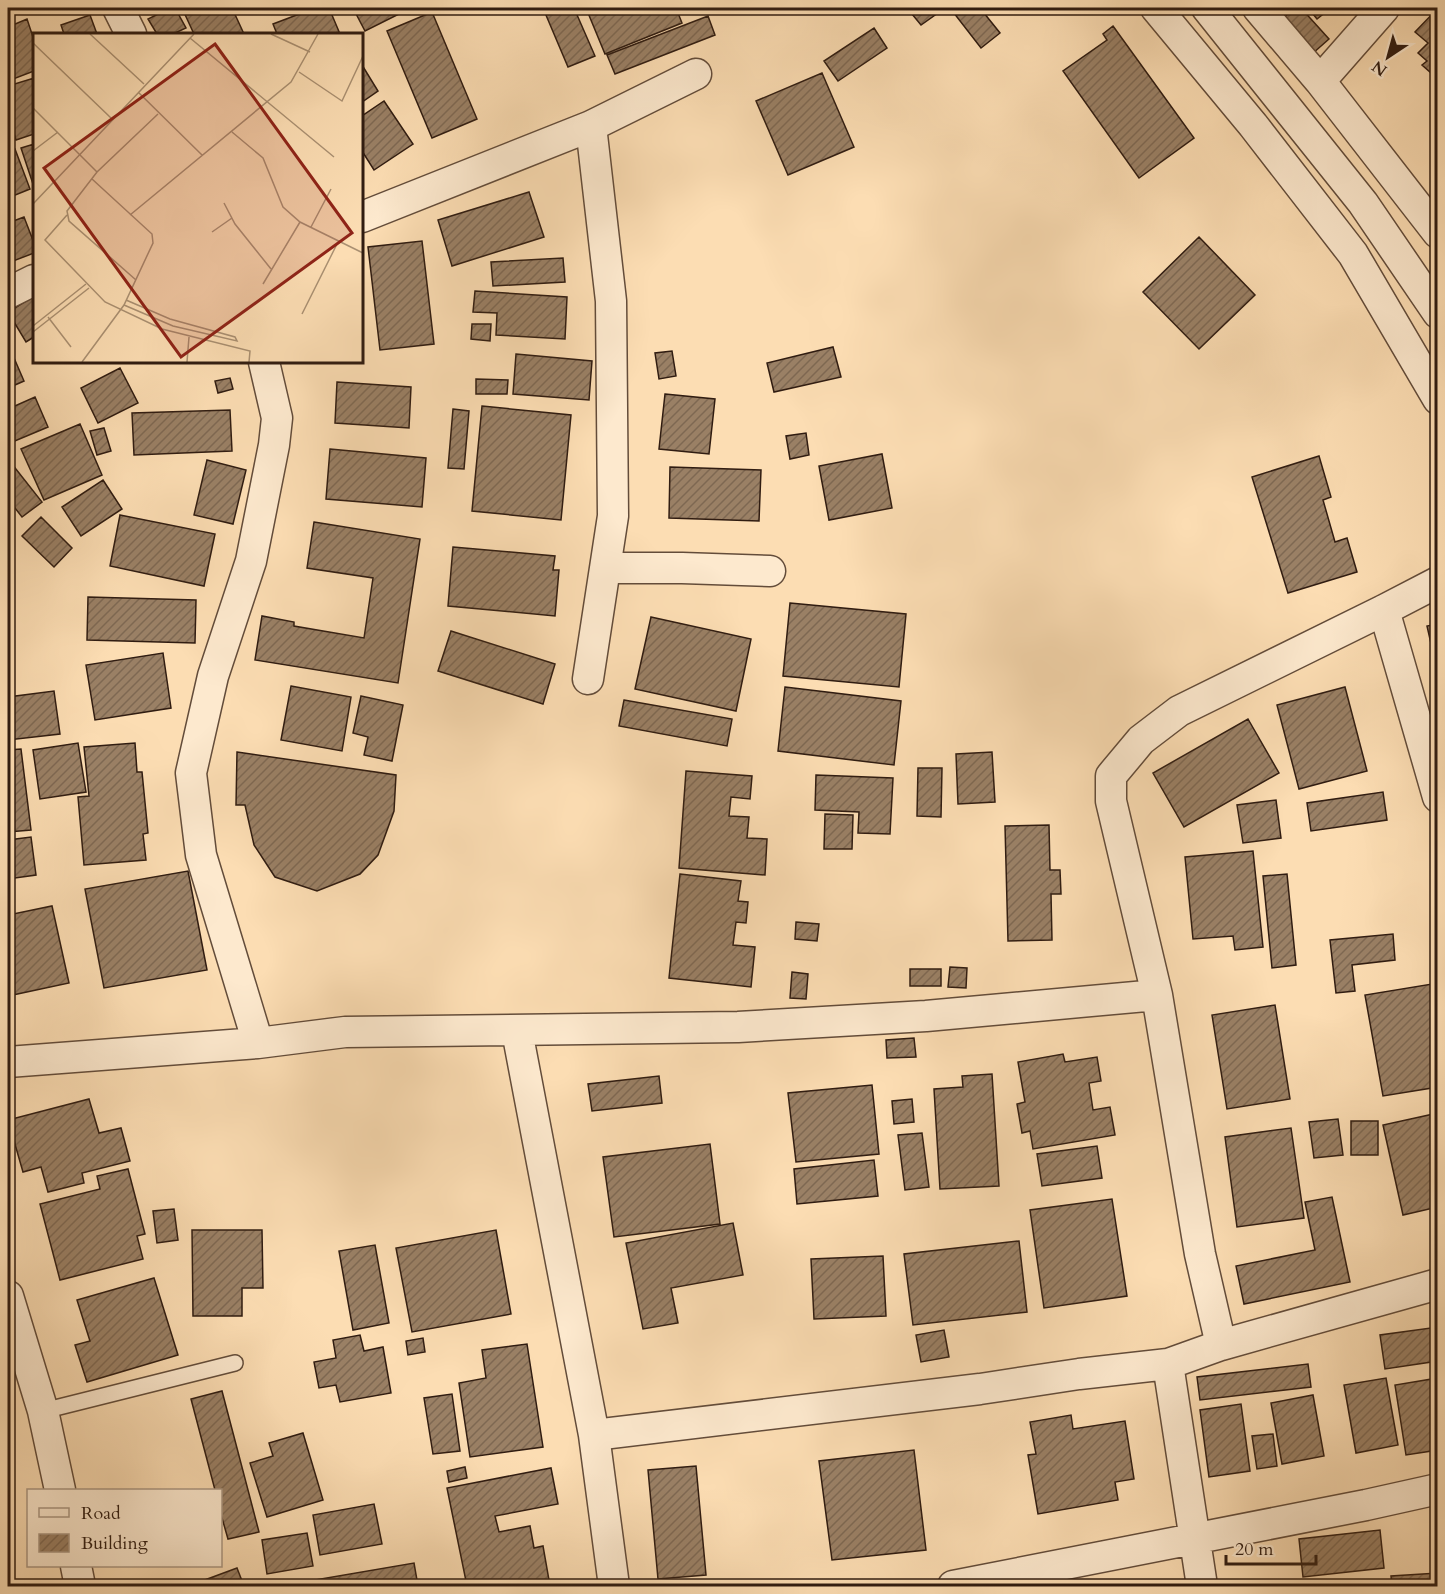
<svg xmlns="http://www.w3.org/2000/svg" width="1445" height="1594" font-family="Cardo,serif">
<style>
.building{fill:url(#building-hatch);stroke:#301c11;stroke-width:1.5}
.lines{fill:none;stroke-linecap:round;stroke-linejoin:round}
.service-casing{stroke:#634c3a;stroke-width:18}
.minor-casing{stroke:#634c3a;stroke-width:33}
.service{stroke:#fde9ce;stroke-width:15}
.minor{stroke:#fde9ce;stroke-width:30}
.inset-road{fill:none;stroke:#aa9072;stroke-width:1.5}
.view{fill:#8f2418;fill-opacity:0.15;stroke:#8f2418;stroke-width:3}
.inset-edge{fill:none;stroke:#301c11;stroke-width:3}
</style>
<defs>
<pattern id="building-hatch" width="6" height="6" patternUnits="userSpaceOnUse" patternTransform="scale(1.5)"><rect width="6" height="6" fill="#9a8065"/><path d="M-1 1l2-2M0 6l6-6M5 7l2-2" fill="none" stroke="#7e6852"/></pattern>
</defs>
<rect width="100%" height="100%" fill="#fcddb3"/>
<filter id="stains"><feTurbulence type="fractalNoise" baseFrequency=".00333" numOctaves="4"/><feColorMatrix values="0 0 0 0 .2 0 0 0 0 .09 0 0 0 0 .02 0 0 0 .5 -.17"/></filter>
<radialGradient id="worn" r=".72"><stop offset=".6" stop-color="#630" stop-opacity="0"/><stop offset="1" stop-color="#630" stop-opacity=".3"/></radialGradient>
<path class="building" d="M170,8H175L186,28L173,34H157L148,19Z
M182,8H232L244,34H194Z
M315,8H329L340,34H277L273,24Z
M353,8H405L407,10L365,31Z
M543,8H574L595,56L568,67Z
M586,8H676L682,23L605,54Z
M907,8H945L921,25Z
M950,8H980L1000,33L981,48Z
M1295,8H1301L1329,39L1312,54L1282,19Z
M1308,8H1331L1317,19Z
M1438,8V79L1422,65L1427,61L1418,53L1428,43L1415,32Z
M432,12L477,119L432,138L387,31Z
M90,15L97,34H64L61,25Z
M708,16L715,35L615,74L607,55Z
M27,19L34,40V71L8,81V27Z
M1113,26L1194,138L1139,178L1063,71L1107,40L1103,34Z
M874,28L887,48L838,81L824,61Z
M362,65L378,91L362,102Z
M822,73L854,147L788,175L756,101Z
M34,78V134L16,140L8,113V86Z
M384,101L413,144L374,170L362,151V116Z
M34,144V187L21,148Z
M15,149L30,189L8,198V152Z
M529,192L544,237L452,266L438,220Z
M24,217L34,243V253L8,263V223Z
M1199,237L1255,295L1199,349L1143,292Z
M422,241L434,344L380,350L368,247Z
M563,258L565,282L493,286L491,262Z
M475,291L567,297L565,339L496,335L497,313L473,312Z
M34,296V337L26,342L8,312Z
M472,324H491L490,341L471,339Z
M8,344L24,381L8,388Z
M833,347L841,377L774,392L767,363Z
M672,351L676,376L659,379L655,353Z
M516,354L592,361L589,400L513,394Z
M120,368L138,403L98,423L81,388Z
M230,378L233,389L218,393L215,381Z
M476,379L508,380L507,394H476Z
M337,382L411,387L409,428L335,423Z
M665,394L715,399L709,454L659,449Z
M35,397L48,427L10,443L8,437V409Z
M482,406L571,415L561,520L472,511Z
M453,409L469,411L464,469L448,468Z
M230,410L232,451L134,455L132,413Z
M80,424L102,475L44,500L21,449Z
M104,428L111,451L97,455L90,431Z
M806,433L809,455L790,459L786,436Z
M330,449L426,458L422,507L326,499Z
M882,454L892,508L829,520L819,466Z
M1319,456L1331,497L1323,500L1335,542L1347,538L1357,572L1288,593L1252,477Z
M8,459L42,502L22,517L8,499Z
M207,460L246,470L233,524L194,515Z
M670,467L761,470L759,521L669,518Z
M103,480L122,509L81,536L62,507Z
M120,515L215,534L204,586L110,566Z
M41,517L72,548L54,567L22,536Z
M314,522L420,539L398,683L255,660L262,616L294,622V626L364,638L373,578L307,568Z
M453,547L555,556L553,570H559L555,616L448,606Z
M88,597L196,600L195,643L87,640Z
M790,603L906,614L899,687L783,676Z
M651,617L751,639L736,711L635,689Z
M1438,624V674L1427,626Z
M451,631L555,664L543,704L438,671Z
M163,653L171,708L95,720L86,665Z
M291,686L351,697L342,751L281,740Z
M785,687L901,701L894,765L778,751Z
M1345,687L1367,771L1299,789L1277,705Z
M54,691L60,734L8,740V697Z
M361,696L403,705L392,761L364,755L368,737L353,733Z
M624,700L732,719L727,746L619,726Z
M1248,719L1279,773L1184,827L1153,773Z
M78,743L86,792L40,799L33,750Z
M135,743L137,772H142L148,833L143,834L146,860L84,865L78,797L89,796L84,747Z
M21,749L31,830L8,832V750Z
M237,752L396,775L394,811L378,855L360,874L317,891L275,877L254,845L245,805H236Z
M992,752L995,802L958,804L956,754Z
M918,768H942L941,817L917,816Z
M686,771L752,776L750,799L731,797L729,816L749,817L747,838L767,839L765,875L679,868Z
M816,775L893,778L890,834L858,833L859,812L815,810Z
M1383,792L1387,820L1311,831L1307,803Z
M1276,800L1281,838L1243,843L1237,805Z
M825,814L853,815L852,849H824Z
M1049,825L1050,870H1060L1061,894H1051L1052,940L1008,941L1005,826Z
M31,837L36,875L8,879V840Z
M1253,851L1263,947L1235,950L1233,936L1193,939L1185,857Z
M188,871L207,970L104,988L85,889Z
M680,874L741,881L738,901L748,902L746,923L736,922L733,945L755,947L751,987L669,978Z
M1287,874L1296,965L1272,968L1263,876Z
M52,906L69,983L8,996V915Z
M796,922L819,924L817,941L795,939Z
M1393,934L1395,960L1352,965L1355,991L1336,993L1330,940Z
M950,967L967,968L966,988L948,987Z
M910,969H941V986H910Z
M792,972L808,974L806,999L790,998Z
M1432,984L1438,1015V1087L1383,1096L1365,995Z
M1275,1005L1290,1099L1227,1109L1212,1015Z
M914,1038L916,1057L887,1058L886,1040Z
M1063,1054L1065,1062L1097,1057L1101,1081L1089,1083L1093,1110L1110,1107L1115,1135L1033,1149L1030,1131L1022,1133L1017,1104L1025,1102L1018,1062Z
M992,1074L999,1186L940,1189L934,1089L963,1087L962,1076Z
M659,1076L662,1103L592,1111L588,1084Z
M872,1085L879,1154L796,1162L788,1093Z
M89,1099L99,1133L121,1128L130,1161L82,1173L84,1183L48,1192L41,1167L23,1172L8,1120Z
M912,1099L914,1122L894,1124L892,1101Z
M1438,1113V1207L1403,1215L1383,1125Z
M1338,1119L1343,1155L1314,1158L1309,1122Z
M1351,1121H1378V1155H1351Z
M1291,1128L1304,1218L1237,1227L1225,1137Z
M922,1133L929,1187L905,1190L898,1135Z
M710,1144L720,1224L614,1237L603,1157Z
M1097,1146L1102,1178L1042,1186L1037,1154Z
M874,1160L878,1196L797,1204L794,1169Z
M128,1169L145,1234L137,1236L143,1259L60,1280L40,1204L100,1189L97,1176Z
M1332,1197L1350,1282L1244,1304L1236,1266L1315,1250L1305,1202Z
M1112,1199L1127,1296L1044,1308L1030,1210Z
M174,1209L178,1240L157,1243L153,1211Z
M733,1223L743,1275L671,1288L678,1323L643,1329L626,1243Z
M192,1230H262L263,1288H242V1316H193Z
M496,1230L511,1314L412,1332L396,1248Z
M1019,1241L1027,1312L913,1325L904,1254Z
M375,1245L389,1323L353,1330L339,1251Z
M883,1256L886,1316L814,1319L811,1259Z
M154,1278L178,1355L87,1382L75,1345L90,1341L77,1300Z
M1438,1327V1361L1385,1369L1380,1335Z
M944,1330L949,1357L921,1362L916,1335Z
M360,1335L364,1351L383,1347L391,1393L340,1402L336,1385L319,1388L314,1362L336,1358L333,1340Z
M423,1338L425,1352L408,1355L406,1341Z
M527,1344L543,1447L470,1457L459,1383L486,1378L482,1350Z
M1308,1364L1311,1387L1200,1400L1197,1377Z
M1386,1378L1398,1445L1356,1453L1344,1385Z
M1438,1378V1450L1406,1455L1395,1385Z
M222,1391L259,1532L228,1539L220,1511V1490H215L191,1399Z
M452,1394L460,1451L433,1454L424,1398Z
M1313,1395L1324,1456L1282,1464L1271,1403Z
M1241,1404L1250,1471L1209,1477L1200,1410Z
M1071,1415L1073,1429L1125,1421L1134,1479L1115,1482L1118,1500L1038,1514L1028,1455L1036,1454L1030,1422Z
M303,1433L323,1500L267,1517L250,1463L273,1456L269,1443Z
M1273,1434L1277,1466L1257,1469L1252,1436Z
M914,1450L926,1550L832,1560L819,1461Z
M696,1466L706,1575L658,1579L648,1470Z
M465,1467L467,1478L449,1482L447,1471Z
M551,1468L558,1504L495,1516L499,1532L530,1526L534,1548L543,1546L549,1580L541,1581V1586H467L447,1488Z
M374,1504L382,1544L320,1555L313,1515Z
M1380,1530L1384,1568L1303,1577L1299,1539Z
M307,1533L313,1566L267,1574L262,1540Z
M414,1563L418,1586H280Z
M237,1568L244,1586H204L202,1581Z
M1438,1573V1586H1392L1391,1576Z
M1353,1580V1586H1257V1585Z"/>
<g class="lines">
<g class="service-casing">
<path id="service" d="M43,1411L235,1363"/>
</g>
<g class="minor-casing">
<path id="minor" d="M118,8L131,34
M1156,8L1253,125L1353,254L1438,399
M1207,8L1363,203L1438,313
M1258,8L1320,81L1438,233
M1320,81L1384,8
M362,217L591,126L696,74
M8,293L34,280
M605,568H682L770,571
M1384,610L1438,797
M588,679L613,516L611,301L591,126
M517,1031L594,1435L614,1586
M258,1043L201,855L191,773L213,676L251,561L274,445L277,418L264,362
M8,1062L258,1043L345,1032L738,1027L926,1016L1157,995
M8,1296L43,1411L60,1490
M1221,1345L1200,1254L1157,995L1111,801V776L1141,740L1179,711L1384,610L1438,582
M1168,1364L1202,1586
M594,1435L980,1389L1079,1374L1168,1364L1221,1345L1438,1284
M76,1566L80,1586
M953,1586L1366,1505L1438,1489"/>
</g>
<use href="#service" class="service"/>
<use href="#minor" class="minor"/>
</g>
<g transform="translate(33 33)">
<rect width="330" height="330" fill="#fcddb3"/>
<path class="inset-road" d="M57,1L111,51M238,1L277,19M157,5L301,124M0,10L78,85M266,39L309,68L330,23M105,59L169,122M0,75L64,139M199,99L230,125L250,174L267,189L330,220M0,118L25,99M191,170L202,191L238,236M0,171L161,1M34,182L12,207L72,269L129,296L217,318L216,329M97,182L258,49L285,1M278,194L298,156M179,199L199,185M103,247L36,188L34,178L64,139L125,81M230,251L267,189M91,272L140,293L204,308L202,304L137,286L93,267M269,281L305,209M15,284L38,314M0,293L53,251M0,299L56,255M49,329L91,272L120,210L119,201L59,146M154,329L156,304"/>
<path class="view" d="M182,11L319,200L148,324L11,135Z"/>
<rect width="330" height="330" class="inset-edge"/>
</g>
<rect width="1445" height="1594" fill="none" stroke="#fcddb3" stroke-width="30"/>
<rect x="9" y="9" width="1427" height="1576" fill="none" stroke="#301c11" stroke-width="3"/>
<rect x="15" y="15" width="1415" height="1564" fill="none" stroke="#301c11" stroke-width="1.5"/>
<rect x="27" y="1489" width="195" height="78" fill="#fde9ce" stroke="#ab9782" stroke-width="1.5"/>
<rect x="39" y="1508" width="30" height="9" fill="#fde9ce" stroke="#ab9782" stroke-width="1.5"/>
<text x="81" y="1519" font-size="18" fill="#301c11">Road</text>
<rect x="39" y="1534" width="30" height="18" fill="url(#building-hatch)" stroke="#ab9782" stroke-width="1.5"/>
<text x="81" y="1549" font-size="18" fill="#301c11">Building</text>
<g transform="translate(1388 57) rotate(216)" stroke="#fde9ce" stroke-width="4.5" paint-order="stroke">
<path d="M0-4.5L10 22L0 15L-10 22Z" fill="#301c11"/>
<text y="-9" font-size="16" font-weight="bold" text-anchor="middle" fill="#301c11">N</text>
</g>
<path d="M1226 1555v9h90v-9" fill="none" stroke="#301c11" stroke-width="3"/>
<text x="1235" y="1555" font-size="18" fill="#301c11" stroke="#fde9ce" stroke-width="4.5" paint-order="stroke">20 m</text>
<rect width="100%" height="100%" filter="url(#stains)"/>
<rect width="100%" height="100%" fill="url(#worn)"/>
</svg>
